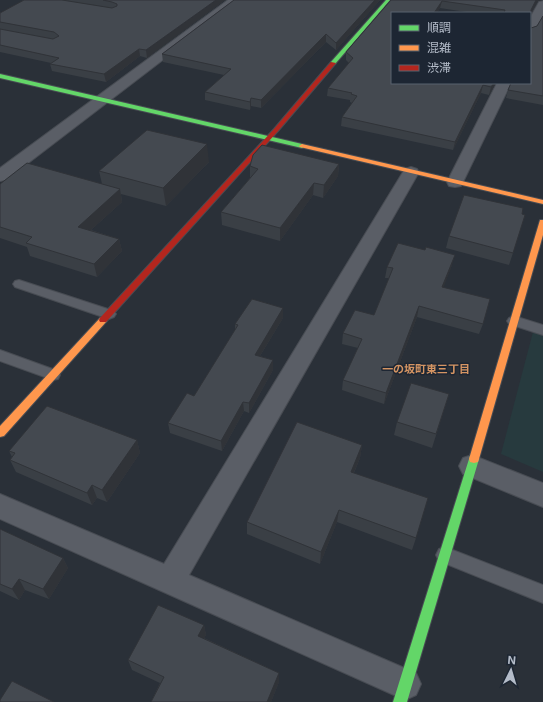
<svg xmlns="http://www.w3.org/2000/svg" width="543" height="702" font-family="Inter,'Noto Sans JP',sans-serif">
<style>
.green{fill:#273a3e}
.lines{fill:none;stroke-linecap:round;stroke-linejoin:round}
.lane-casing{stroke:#484c53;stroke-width:2}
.street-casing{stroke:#484c53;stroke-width:2}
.fast-casing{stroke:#484c53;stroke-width:2}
.slow-casing{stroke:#484c53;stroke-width:2}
.jam-casing{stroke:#484c53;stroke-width:2}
.lane{fill:#5a5e66;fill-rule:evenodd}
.street{fill:#5a5e66;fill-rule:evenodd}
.fast{fill:#63d668;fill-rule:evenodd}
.slow{fill:#ff974d;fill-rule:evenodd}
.jam{fill:#b3261e;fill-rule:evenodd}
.wall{fill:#3a3f45}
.shaded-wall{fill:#303338}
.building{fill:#444950;stroke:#303338}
.labels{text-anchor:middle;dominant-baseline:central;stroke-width:3;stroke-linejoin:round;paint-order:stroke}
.neighbourhood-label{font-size:11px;font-weight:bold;fill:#d59563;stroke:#1d2633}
</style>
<rect width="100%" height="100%" fill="#2a3038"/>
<path class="green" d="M533,332L543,335V472L501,454Z"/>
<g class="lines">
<g class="lane-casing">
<path id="lane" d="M19,280L114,311L116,314L114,317L109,319L15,287L13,284L15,281Z
M514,316L543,325V335L509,324L507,321L509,318Z
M0,350L58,371L60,375L58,379L53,380L0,361Z
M445,547L543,585V603L439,561L436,555L439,549Z"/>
</g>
<g class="street-casing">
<path id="street" d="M228,0H241L6,180L0,181V168Z
M543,1V16L534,33L530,34V18L539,2Z
M497,83H511L463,182L461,186L455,187L449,186L447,182Z
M411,167L417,169L419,172L189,575L416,673L421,684L416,695L405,700L394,695L0,519V494L164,564L403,172L405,169Z
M472,455L543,483V507L463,474L459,466L463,458Z"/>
</g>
<g class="fast-casing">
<path id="fast" d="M386,0H390L335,64H331V62Z
M0,74L302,144L305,146L302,148L0,78Z
M474,455L478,456L479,459L407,702H393L469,459L470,456Z"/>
</g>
<g class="slow-casing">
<path id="slow" d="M302,144L543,200V204L300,147L299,146Z
M540,220H543V235L479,459L478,462L474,463L470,462L469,459Z
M103,317L107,320L106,322L4,436L0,437V426L100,318Z"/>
</g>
<g class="jam-casing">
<path id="jam" d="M331,62L336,63L278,131L106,322H100L99,320L100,318L274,129Z"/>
</g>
<use href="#lane" class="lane"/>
<use href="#street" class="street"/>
<use href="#fast" class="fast"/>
<use href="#slow" class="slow"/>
<use href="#jam" class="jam"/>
</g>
<path class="wall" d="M24,0H225L147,58L140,56L106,82L52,71L50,64L51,63L0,52V13Z
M234,0H380L336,50L326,42L261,108L251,106L250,110L205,100V92L224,75L163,62L162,54Z
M391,0L538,1L531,14V28L537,26L543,16V105L506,98L508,90L530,83V13H473L440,8L392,83H496L489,95L481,93L453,150L341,126L342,117L352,103L350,102V100L327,96L328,88L349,63L346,60V52Z
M209,162L166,206L121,194L122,202L91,230L119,239L122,251L97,277L30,256L27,247L0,238V184H102L99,171Z
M339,164L338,176L323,198L313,195L280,241L222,225L221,212L250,178V166Z
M522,214L513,253L509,265L446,248L449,236Z
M452,265L443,287L483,324L479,334L417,317L384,404L342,390L343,380L358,348L342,344L343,333L374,315L389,278H385L387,267Z
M283,318L260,356L273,360V370L249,413L244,411L222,451L170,433L168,423L194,396L235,330V324Z
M449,394L432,448L394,435L397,422Z
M137,440L140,453L107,502L97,498L92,505L16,472L10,460L12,457L9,451Z
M362,445L360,458L354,473L416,538L412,550L337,522L320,564L247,534V522Z
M0,529L63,558L68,568L49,599L25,590L19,600L0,591Z
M204,625L206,635L204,638L279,673V682L271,702H151L160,683L132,670L128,660Z"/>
<path class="shaded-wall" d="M216,0H225L147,58L146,50Z
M375,0H380L336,50V43Z
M536,0H543L538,1L530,15L531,10Z
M442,1L440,8L437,13H434Z
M326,34V42L261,108V100Z
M139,49L140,56L106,82L104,74Z
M494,83H496L489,95L491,87Z
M483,85L481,93L453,150L455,142Z
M251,98V106L250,110V102Z
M207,144L209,162L166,206L163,188Z
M339,164L338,176L323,198L324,185Z
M314,183L313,195L280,241V228Z
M120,189L122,202L81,239L78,227Z
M119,239L122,251L97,277L94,264Z
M455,255L452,265L440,297L442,287Z
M419,306L417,317L384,404L386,393Z
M283,308V318L255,364V355Z
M273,360V370L249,413V403Z
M243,402L244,411L222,451L221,441Z
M137,440L140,453L107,502L102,490Z
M362,445L360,458L349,484L351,472Z
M92,485L97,498L92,505L87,493Z
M339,510L337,522L320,564L321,552Z
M63,558L68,568L49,599L43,589Z
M19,579L25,590L19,600L12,589Z
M204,625L206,635L200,646L198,636Z
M279,673V682L271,702H267Z"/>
<path class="building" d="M24,0H62L112,8L117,6V4L112,2L103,0H216L146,50L139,49L104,74L50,64L59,58L0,45V29L53,39L59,36L54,32L0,22V13Z
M234,0H375L336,43L326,34L261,100L251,98L250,102L205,92L231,69L162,54Z
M391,0H536L531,10V28L537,26L543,16V96L508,90L511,83H530V13H504L505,10L442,1L434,13H392V83H494L491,87L483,85L455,142L342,117L357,96L351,94L352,93L328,88L353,58L346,52Z
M147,130L207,144L163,188L99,171Z
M262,145L339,164L324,185L314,183L280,228L221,212L258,169L250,166L253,155Z
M27,163L120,189L78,227L119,239L94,264L26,243L32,237L0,227V184Z
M464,195L523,208L522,214L525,215L513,253L449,236Z
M398,243L425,250L426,247L455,255L442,287L490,299L483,324L419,306L386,393L343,380L362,339L343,333L355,310L374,315L393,268L387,267Z
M252,299L283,308L255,355L273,360L249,403L243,402L221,441L168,423L187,393L194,396L238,325L235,324Z
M411,383L449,394L436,434L397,422Z
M47,406L137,440L102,490L92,485L87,493L10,460L15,453L9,451Z
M297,422L362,445L351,472L428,498L416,538L339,510L321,552L247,522Z
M0,529L63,558L43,589L19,579L12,589L0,584Z
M158,605L204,625L198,636L279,673L267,702H151L164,677L128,660Z
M12,681L54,702H0V700Z"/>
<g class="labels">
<g class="neighbourhood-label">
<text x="426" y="369">一の坂町東三丁目</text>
</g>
</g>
<rect x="391" y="12" width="140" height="72" fill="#1d2633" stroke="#59626f"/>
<rect x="399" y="25" width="20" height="6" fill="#63d668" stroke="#59626f"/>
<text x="427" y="32" font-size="12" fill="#b4bcc9">順調</text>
<rect x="399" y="45" width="20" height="6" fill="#ff974d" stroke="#59626f"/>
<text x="427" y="52" font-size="12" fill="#b4bcc9">混雑</text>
<rect x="399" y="65" width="20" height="6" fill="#b3261e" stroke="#59626f"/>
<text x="427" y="72" font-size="12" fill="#b4bcc9">渋滞</text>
<g transform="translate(511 670) rotate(5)" stroke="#1d2633" stroke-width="3" paint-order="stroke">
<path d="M0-3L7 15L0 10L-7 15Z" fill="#b4bcc9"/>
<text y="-6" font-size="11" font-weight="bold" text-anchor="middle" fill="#b4bcc9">N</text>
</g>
</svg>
